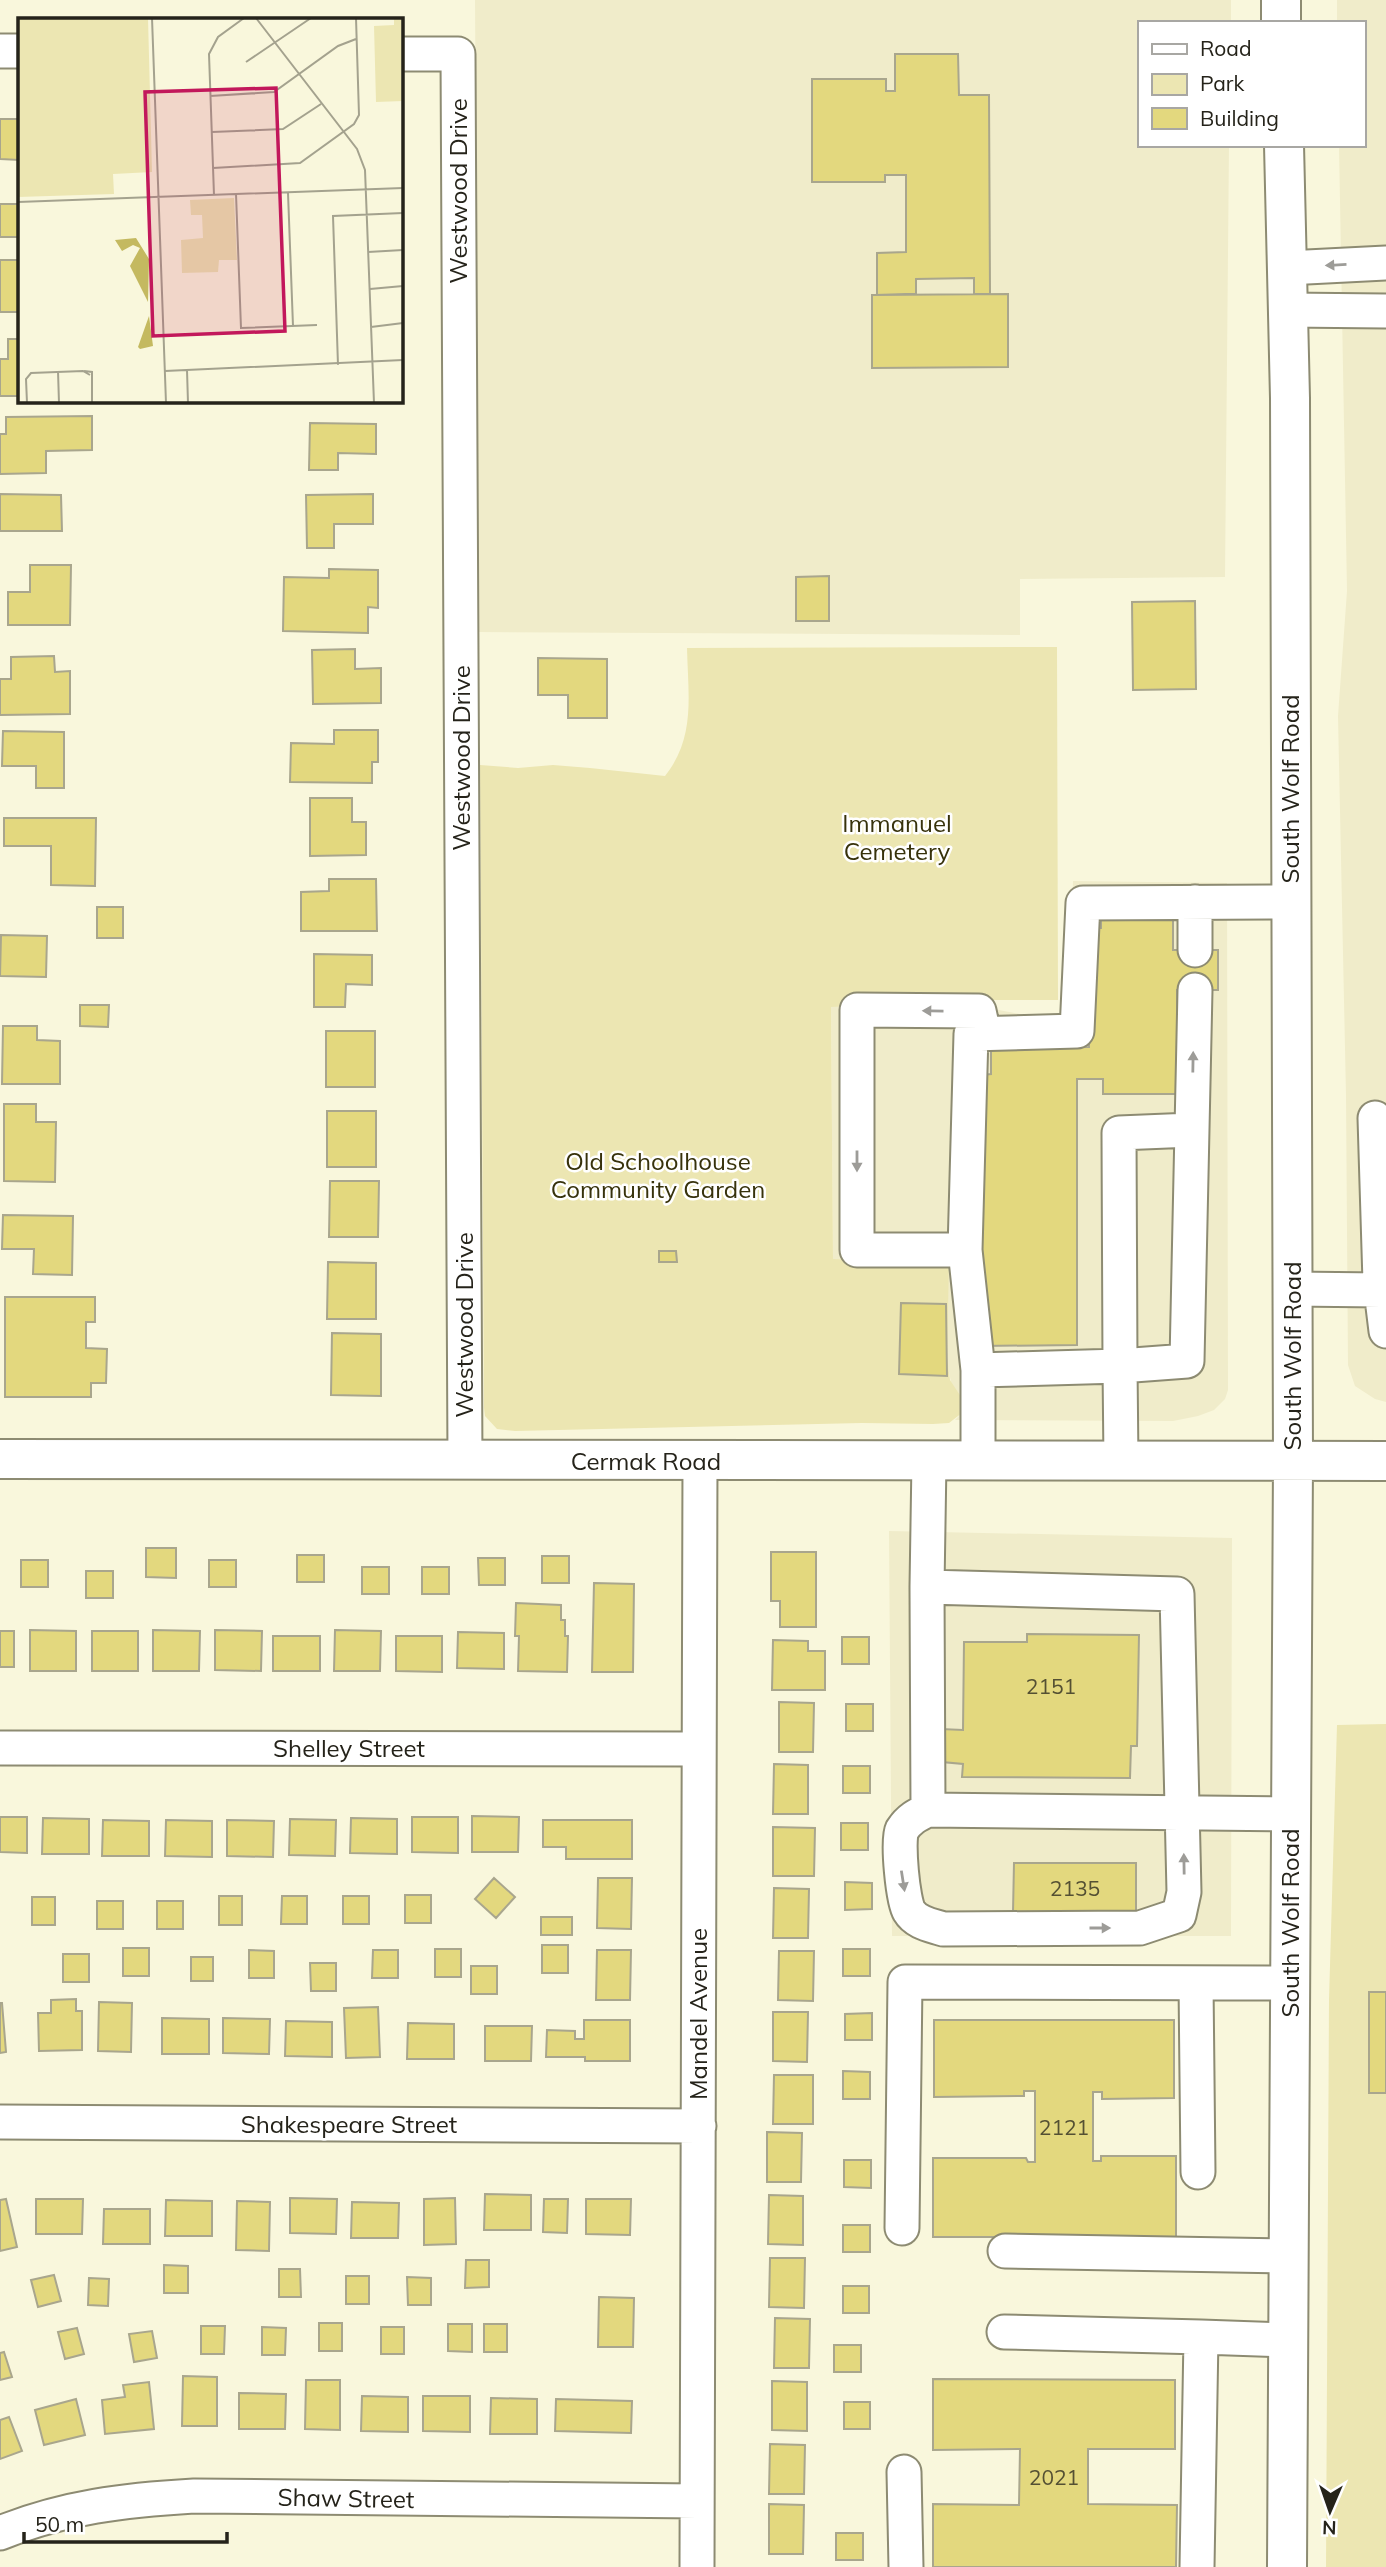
<svg xmlns="http://www.w3.org/2000/svg" width="1386" height="2567" font-family="Mulish,sans-serif">
<style>
.built{fill:#f0ecca}
.green{fill:#ece6b2}
.building{fill:#e3d87e;stroke:#a9a68d;stroke-width:2}
.lines{fill:none;stroke-linecap:round;stroke-linejoin:round}
.minor-casing{stroke:#8d8b72;stroke-width:37}
.major-casing{stroke:#8d8b72;stroke-width:42}
.minor{stroke:#fff;stroke-width:33}
.major{stroke:#fff;stroke-width:38}
.oneway{fill:#9d9c98}
.labels{text-anchor:middle;dominant-baseline:central;stroke-width:5;stroke-linejoin:round;paint-order:stroke}
.number-label{font-size:21px;fill:#545033}
.street-label{font-size:24px;fill:#25231a;stroke:#fff}
.park-label{font-size:24px;fill:#37320b;stroke:#fff}
.inset-road{fill:none;stroke:#a4a28e;stroke-width:2}
.view{fill:#c2185b;fill-opacity:0.15;stroke:#c2185b;stroke-width:3.5}
.inset-edge{fill:none;stroke:#25231a;stroke-width:3.5}
</style>
<rect width="100%" height="100%" fill="#f9f7dc"/>
<path class="built" d="M475,0H1231V23H1139V145H1229L1225,577L1020,579V635L479,632Z
M1337,0H1386V1402L1375,1399L1355,1386L1348,1365L1346,1095L1338,716L1347,591L1339,145H1363V23H1337Z
M1073,881L1227,883L1228,1390L1225,1399L1214,1410L1198,1416L1173,1421L955,1420L959,1416L962,1398L951,1382L947,1361L946,1319L949,1263L833,1259L831,1006L968,1004L1045,1019L1056,1018L1066,1012L1070,1004Z
M889,1531L1232,1538L1231,1936H892Z"/>
<path class="green" d="M1057,647L1058,1000H954L831,1007L833,1259L949,1262L947,1358L950,1380L962,1398V1413L949,1423L933,1424L862,1423L515,1431L497,1429L485,1416L484,1408L480,765L518,768L553,765L590,768L665,776C696,737 688,695 687,648Z
M1386,1724V2567H1326L1329,2000L1337,1725Z"/>
<path class="building" d="M895,54H958L959,95H989L990,294H974V278L916,279V294L877,295V253L906,252V175H885V182H812V79H886V91H895Z
M0,119H19V160L0,159Z
M0,204H19V237H0Z
M0,260H19V312H0Z
M1008,294V367L872,368V295Z
M8,339H19V396H0V359H8Z
M92,416V450L46,451V473L0,474V434H6V417Z
M310,423L376,424V454L338,453V470H309Z
M0,494L61,495L62,531H0Z
M373,494V524H334V548H307L306,495Z
M30,565H71L70,625H8V592H30Z
M329,569L378,570V608L368,607V633L283,631L284,577L329,578Z
M829,576V621H796V577Z
M1195,601L1196,689L1133,690L1132,602Z
M355,649V669L381,668V703L313,704L312,650Z
M54,656L55,672L70,671V714L0,715V679H11V657Z
M538,658L607,659V718H568V695H538Z
M334,730H378V762H372V783L290,782L291,743L334,744Z
M3,731L64,732V788H36V766H2Z
M310,798H352V822H366V855L310,856Z
M4,818H96L95,886L51,885V846H4Z
M329,879H376L377,931H301V892L329,891Z
M1101,904H1173V950H1218V990H1177L1178,1094H1103V1079H1077V1345L981,1346V1075L991,1074V1048L1089,1047V928H1101Z
M97,907H123V938H97Z
M1,935L47,936L46,977L0,976Z
M314,954L372,955V985L346,984L345,1007H314Z
M80,1005H109L108,1027L80,1026Z
M3,1026H37V1040L60,1041V1084H2Z
M326,1031H375V1087H326Z
M4,1104H36V1122H56L55,1182L4,1181Z
M327,1111H376V1167H327Z
M330,1181H379L378,1237H329Z
M3,1215L73,1216L72,1275L33,1274L34,1249H2Z
M659,1251H676L677,1262H659Z
M328,1262L376,1263V1319H327Z
M5,1297H95V1322H86V1348L107,1349L106,1383H91V1397H5Z
M901,1303L946,1304L947,1376L899,1374Z
M332,1333L381,1334V1396L331,1395Z
M146,1548H176V1578L146,1577Z
M771,1552H816V1627H780V1601H771Z
M297,1555H324V1582H297Z
M542,1556H569V1583H542Z
M478,1558H505V1585H479Z
M21,1560H48V1587H21Z
M209,1560H236V1587H209Z
M362,1567H389V1594H362Z
M422,1567H449V1594H422Z
M86,1571H113V1598H86Z
M594,1583L634,1584L633,1672H592Z
M516,1603L561,1605V1620H565V1636H568L567,1672L518,1671L519,1636H515Z
M30,1630L76,1631V1671H30Z
M153,1630L200,1631L199,1671H153Z
M215,1630L262,1631L261,1671L215,1670Z
M335,1630L381,1631L380,1671H334Z
M0,1631H14V1667H0Z
M92,1631H138V1671H92Z
M458,1632L504,1633V1669L457,1668Z
M1027,1634L1139,1635L1137,1746H1131L1130,1778L962,1777L963,1764L942,1762L941,1729L963,1730L964,1642H1027Z
M273,1636H320V1671H273Z
M396,1636H442V1672L396,1671Z
M842,1637H869V1664H842Z
M773,1640L808,1641V1651H825V1690H772Z
M779,1702L814,1703L813,1752H779Z
M846,1704H873V1731H846Z
M774,1764L808,1765V1814H773Z
M843,1766H870V1793H843Z
M472,1816L519,1817L518,1852H472Z
M0,1817H27V1853L0,1852Z
M412,1817H458V1853L412,1852Z
M43,1818L89,1819V1854H42Z
M351,1818L397,1819V1854L350,1853Z
M290,1819L336,1820L335,1856L289,1855Z
M103,1820L149,1821V1856H102Z
M166,1820L212,1821V1857L165,1856Z
M227,1820L274,1821L273,1857L227,1856Z
M543,1820H632V1859H566V1847H543Z
M841,1823H868V1850H841Z
M773,1827L815,1828L814,1876H773Z
M1014,1863H1136V1912H1013Z
M494,1878L515,1897L496,1918L475,1899Z
M598,1878H632L631,1929L597,1928Z
M845,1882L872,1883V1909L845,1910Z
M774,1888L809,1889L808,1938H773Z
M405,1895H431V1923H405Z
M219,1896H242V1925H219Z
M282,1896H307V1924H281Z
M343,1896H369V1924H343Z
M32,1897H55V1925H32Z
M97,1901H123V1929H97Z
M157,1901H183V1929H157Z
M541,1917H572V1935H541Z
M542,1945H568V1973H542Z
M123,1948H149V1976H123Z
M435,1949H461V1977H435Z
M843,1949H870V1976H843Z
M249,1950L274,1951V1978H249Z
M373,1950H398V1978H372Z
M597,1950H631L630,2000H596Z
M779,1951H814L813,2001L778,2000Z
M63,1954H89V1982H63Z
M191,1957H213V1981H191Z
M310,1963H336V1991H311Z
M471,1966H497V1994H471Z
M1369,1992H1386V2093H1369Z
M76,1999V2011H82V2050L39,2051L38,2013H51V2000Z
M99,2002L132,2003L131,2052L98,2051Z
M0,2003H2L6,2052L0,2053Z
M378,2007L380,2057L346,2058L344,2008Z
M773,2012H808L807,2062L773,2061Z
M872,2013V2040H845V2014Z
M162,2018L209,2019V2054H162Z
M223,2018L270,2019L269,2054L223,2053Z
M584,2020H630V2061H585V2057H546L547,2030L575,2031V2039H584Z
M934,2020H1174V2098L1102,2099V2092H1093V2161H1101V2156H1176V2237H933V2158H1026L1028,2162H1035V2091H1024V2096L934,2097Z
M286,2021L332,2022V2057L285,2056Z
M408,2023L454,2024V2059H407Z
M485,2026H532L531,2061H485Z
M843,2071L870,2072V2099H843Z
M774,2075H813V2124H773Z
M767,2132L802,2133L801,2182H767Z
M844,2160H871V2188L844,2187Z
M485,2194L531,2195V2230H484Z
M769,2195L803,2196V2245L768,2244Z
M290,2198L337,2199L336,2234L290,2233Z
M455,2198L456,2244L424,2245V2199Z
M6,2199L17,2247L0,2251V2200Z
M36,2199H83L82,2234H36Z
M544,2199H568L567,2233L543,2232Z
M586,2199H631L630,2235L586,2234Z
M166,2200L212,2201V2236H165Z
M237,2201L270,2202L269,2251L236,2250Z
M352,2202L399,2203L398,2238H351Z
M104,2209H150V2244H103Z
M843,2225H870V2252H843Z
M770,2258H805L804,2308L769,2307Z
M466,2260H489V2287L465,2288Z
M164,2265L188,2266V2293H164Z
M279,2269H300L301,2297H279Z
M54,2275L61,2301L38,2307L31,2280Z
M346,2276H369V2304H346Z
M407,2277L431,2278V2305H408Z
M89,2278L109,2279L108,2306L88,2305Z
M843,2286H869V2313H843Z
M599,2297L634,2298L633,2347H598Z
M775,2318L810,2319L809,2368H774Z
M319,2323H342V2351H319Z
M448,2324H472V2352L448,2351Z
M484,2324H507V2352H484Z
M201,2326H225L224,2354H201Z
M262,2327L286,2328L285,2355H262Z
M381,2327H404V2354H381Z
M77,2328L84,2354L65,2359L58,2332Z
M152,2331L157,2358L134,2362L129,2334Z
M834,2345H861V2372H834Z
M4,2352L12,2377L0,2380V2353Z
M183,2376L217,2377V2426H182Z
M933,2379L1175,2380V2449H1088V2504L1177,2505L1176,2567H933V2504L1019,2505L1020,2449L933,2450Z
M306,2380H340V2430L305,2429Z
M772,2381L807,2382V2431L772,2430Z
M149,2382L154,2429L105,2434L102,2400L125,2397L123,2385Z
M239,2393L286,2394L285,2429H239Z
M362,2396L408,2397V2432L361,2431Z
M423,2396H470V2432L423,2431Z
M491,2398L537,2399V2434H490Z
M76,2399L85,2435L44,2445L35,2410Z
M556,2399L632,2401L631,2433L555,2431Z
M844,2402H870V2429H844Z
M9,2417L22,2451L0,2459V2420Z
M770,2444L805,2445L804,2494H769Z
M769,2504L804,2505L803,2554H769Z
M836,2533H863V2560H836Z"/>
<g class="lines">
<g class="minor-casing">
<path id="minor" d="M0,51H19
M401,54H458L465,1461
M1287,268L1386,263
M1287,310L1386,311
M1195,902V950
M1375,1118L1380,1282H1386
M1192,1130L1119,1133L1120,1366L1187,1361L1195,990
M965,1250H857V1010L979,1011L984,1034
M1380,1282L1386,1331
M1292,1289L1381,1290
M978,1370L965,1250L971,1034L1077,1031L1083,903L1290,902
M978,1461V1370L1120,1366L1121,1462
M927,1587L929,1461
M0,1748L698,1749
M928,1810L927,1587L1177,1594L1184,1892L1179,1915L1140,1928L943,1929C931,1925 916,1923 909,1911C903,1902 897,1840 902,1830C909,1819 917,1815 928,1810L1291,1814
M1196,1983L1198,2172
M0,2122L699,2126
M902,2228L905,1982L1290,1983
M1005,2251L1288,2256
M1004,2332L1201,2337L1197,2567
M1201,2337L1288,2340
M904,2472L906,2567
M0,2533C65,2507 124,2500 194,2496L697,2501
M697,2567L700,1461"/>
</g>
<g class="major-casing">
<path id="major" d="M1281,0V23
M1284,145L1290,398L1293,1461L1287,2567
M0,1459L1386,1461"/>
</g>
<use href="#minor" class="minor"/>
<use href="#major" class="major"/>
</g>
<defs><path id="oneway-solid" d="M-6-.8H1V-3.2L6.5 0L1 3.2V.8H-6Z" transform="scale(1.75)"/></defs>
<g class="oneway">
<use href="#oneway-solid" transform="translate(1336 265) rotate(177)"/>
<use href="#oneway-solid" transform="translate(933 1011) rotate(-179)"/>
<use href="#oneway-solid" transform="translate(1193 1062) rotate(-89)"/>
<use href="#oneway-solid" transform="translate(857 1161) rotate(90)"/>
<use href="#oneway-solid" transform="translate(1184 1864) rotate(-91)"/>
<use href="#oneway-solid" transform="translate(903 1881) rotate(81)"/>
<use href="#oneway-solid" transform="translate(1100 1928)"/>
</g>
<g class="labels">
<g class="number-label">
<text x="1051" y="1686">2151</text>
<text x="1075" y="1888">2135</text>
<text x="1064" y="2127">2121</text>
<text x="1054" y="2477">2021</text>
</g>
<g class="street-label">
<text transform="translate(458 191) rotate(-90)">Westwood Drive</text>
<text transform="translate(461 758) rotate(-90)">Westwood Drive</text>
<text transform="translate(1290 789) rotate(-90)">South Wolf Road</text>
<text transform="translate(464 1325) rotate(-90)">Westwood Drive</text>
<text transform="translate(1292 1356) rotate(-90)">South Wolf Road</text>
<text x="646" y="1461">Cermak Road</text>
<text x="349" y="1748">Shelley Street</text>
<text transform="translate(1290 1923) rotate(-90)">South Wolf Road</text>
<text transform="translate(698 2014) rotate(-90)">Mandel Avenue</text>
<text x="349" y="2124">Shakespeare Street</text>
<text transform="translate(346 2498) rotate(1)">Shaw Street</text>
</g>
<g class="park-label">
<text x="897" y="823">Immanuel<tspan x="897" dy="28">Cemetery</tspan></text>
<text x="658" y="1161">Old Schoolhouse<tspan x="658" dy="28">Community Garden</tspan></text>
</g>
</g>
<g transform="translate(18 18)">
<rect width="385" height="385" fill="#f9f7dc"/>
<path d="M0,0H130L134,154L95,156L96,176L0,179ZM376,0H385V83L358,84L356,8L376,7ZM216,180L219,242H201L200,254L164,255L163,222L185,220L184,197H173L172,182Z" fill="#ece6b2"/>
<path d="M118,220L131,241L130,284L112,248L122,230L115,227L104,233L97,222ZM131,298L135,328L122,331L120,329Z" fill="#c4b960"/>
<path class="inset-road" d="M134,0L148,385M238,0L339,131L347,152L356,385M228,44L293,0M192,78L256,74L320,28L338,21M194,114L265,111L303,86M195,150L282,145L336,106L341,97L338,0M270,175L275,308M218,176L223,310L299,307M196,177L191,36L200,19L226,0M0,184L385,170M350,234L385,232M352,271L385,268M353,309L385,305M320,347L315,198L385,195M169,352L170,385M40,353L41,385M66,353L74,354V385M147,353L385,342M9,385L8,361L13,355L65,353L72,357"/>
<path class="view" d="M258,70L267,313L135,318L127,74Z"/>
<rect width="385" height="385" class="inset-edge"/>
</g>
<rect x="1138" y="21" width="228" height="126" fill="#ffffff" stroke="#a8a7a3" stroke-width="2"/>
<rect x="1152" y="44" width="35" height="10" fill="#ffffff" stroke="#a8a7a3" stroke-width="2"/>
<text x="1200" y="56" font-size="21" fill="#25231a">Road</text>
<rect x="1152" y="74" width="35" height="21" fill="#ece6b2" stroke="#a8a7a3" stroke-width="2"/>
<text x="1200" y="91" font-size="21" fill="#25231a">Park</text>
<rect x="1152" y="108" width="35" height="21" fill="#e3d87e" stroke="#a8a7a3" stroke-width="2"/>
<text x="1200" y="126" font-size="21" fill="#25231a">Building</text>
<g transform="translate(1330 2511) rotate(182)" stroke="#ffffff" stroke-width="5" paint-order="stroke">
<path d="M0-5L12 26L0 18L-12 26Z" fill="#25231a"/>
<text y="-10" font-size="19" font-weight="bold" text-anchor="middle" fill="#25231a">N</text>
</g>
<path d="M24 2532v10h203v-10" fill="none" stroke="#25231a" stroke-width="3.5"/>
<text x="35" y="2532" font-size="21" fill="#25231a" stroke="#ffffff" stroke-width="5" paint-order="stroke">50 m</text>
</svg>
